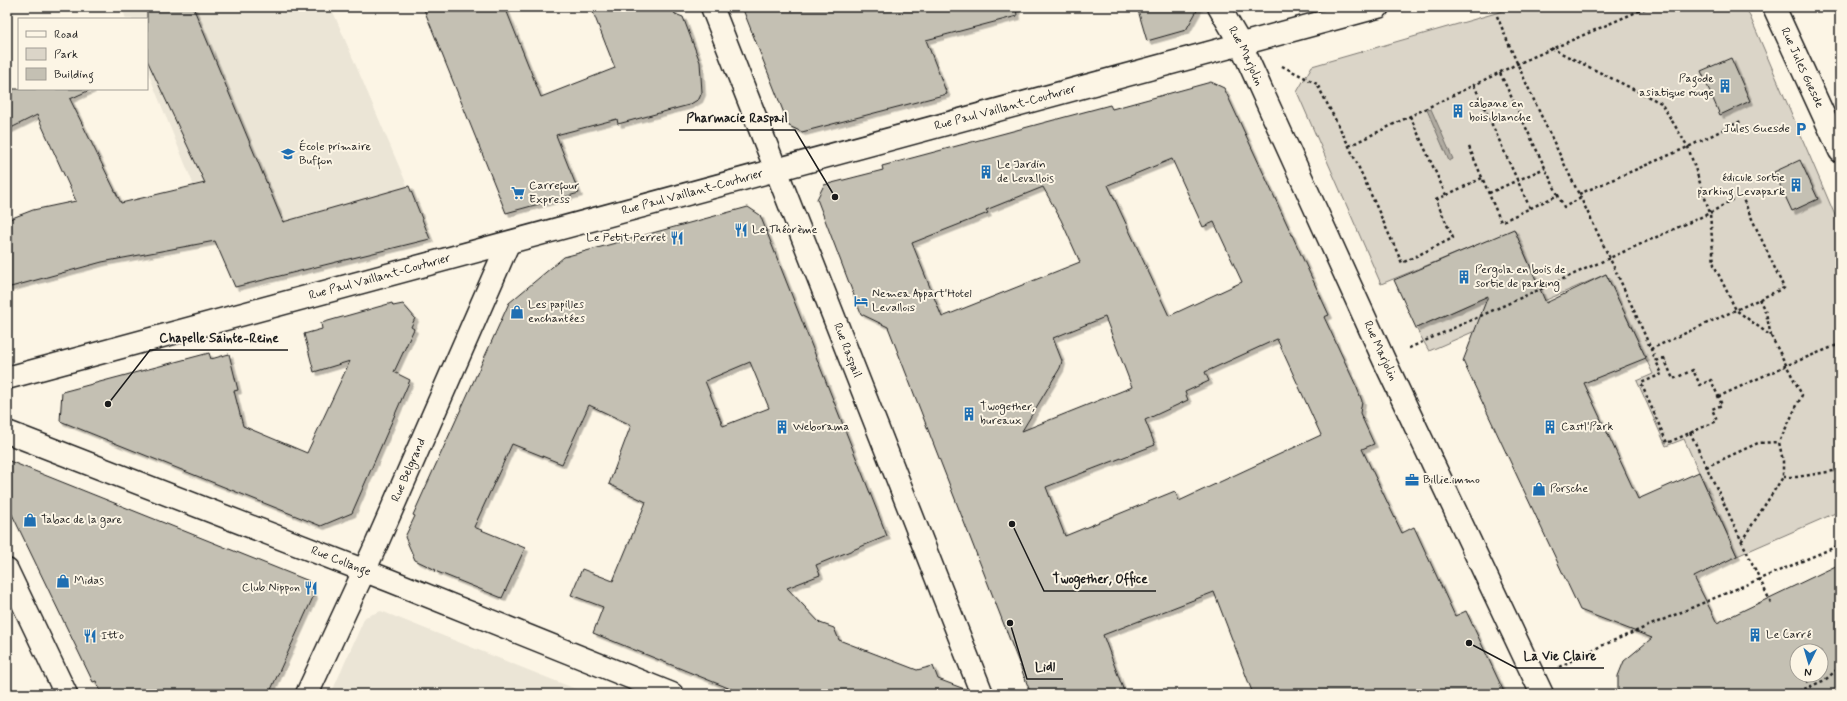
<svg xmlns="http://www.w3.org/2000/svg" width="1847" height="701" font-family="Mynerve,sans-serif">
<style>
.built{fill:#ebe5d6}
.green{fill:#dbd5c8;stroke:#7c7872}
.water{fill:#b0aba1;stroke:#75726c}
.building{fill:#c4c0b3;stroke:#1c1c1c;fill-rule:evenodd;filter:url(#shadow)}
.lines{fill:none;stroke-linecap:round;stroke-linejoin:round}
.minor-casing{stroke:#1c1c1c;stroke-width:25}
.secondary-casing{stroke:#1c1c1c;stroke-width:25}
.path{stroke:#1c1c1c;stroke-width:2.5;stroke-dasharray:3 3;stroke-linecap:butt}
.minor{stroke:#fcf5e5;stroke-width:22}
.secondary{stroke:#fcf5e5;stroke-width:22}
.labels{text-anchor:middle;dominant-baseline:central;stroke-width:4;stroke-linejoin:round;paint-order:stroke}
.street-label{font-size:12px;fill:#1c1c1c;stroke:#fcf5e5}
.poi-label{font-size:12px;fill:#1c1c1c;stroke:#fcf5e5;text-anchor:start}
.leader{fill:none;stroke:#1c1c1c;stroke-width:1.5}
.callout-dot{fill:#1c1c1c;stroke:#fcf5e5;stroke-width:1.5}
.callout-label{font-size:13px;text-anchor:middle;font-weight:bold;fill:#1c1c1c;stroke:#fcf5e5;stroke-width:4;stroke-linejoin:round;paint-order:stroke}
</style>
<defs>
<filter id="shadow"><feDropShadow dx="3.5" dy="3.5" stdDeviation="0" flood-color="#0004"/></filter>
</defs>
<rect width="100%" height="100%" fill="#fcf5e5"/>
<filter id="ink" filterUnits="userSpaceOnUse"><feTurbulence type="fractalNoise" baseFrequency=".025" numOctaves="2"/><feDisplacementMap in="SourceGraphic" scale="8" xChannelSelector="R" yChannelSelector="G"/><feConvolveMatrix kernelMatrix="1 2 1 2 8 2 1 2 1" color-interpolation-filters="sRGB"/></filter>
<g filter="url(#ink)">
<path class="built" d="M122,7H331L430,239L235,287L147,70V19H126Z
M381,611L588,694H331L365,617Z"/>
<path class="green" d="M1517,7H1746L1840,227V511L1737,556L1684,439L1666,446L1637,381L1653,374L1606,274L1429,351L1416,328L1534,275L1514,230L1381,284L1297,92L1312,66Z"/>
<path class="water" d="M1431,109L1453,159L1449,161L1427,110Z"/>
<path class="building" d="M147,7H193L283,222L409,186L430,239L235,287L215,241L102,262L7,288V220L33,210L76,201L37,115L7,130V89H92L70,99L121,203L205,183L147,60Z
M423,7H505L541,97L615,68L591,7H672L675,14L683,17L700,62L702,92L699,99L689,105L618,124L617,119L556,135L579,193L506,213Z
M742,7H1016L1017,16L926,40L947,94L802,132L789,126Z
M1137,7H1199L1186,30L1147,41Z
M1731,58L1750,101L1720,115L1701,71Z
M1211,82L1224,88L1329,315L1324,317L1357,388L1362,401L1360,413L1374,444L1362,449L1391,510L1402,533L1414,527L1455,616L1466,611L1505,694H1253L1214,592L1103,635L1125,694H1031L888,327L861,314L817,199L824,185L883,170L882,166L1110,105L1112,109ZM1172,159L1203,227L1214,222L1242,282L1169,316L1108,185ZM1043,187L1061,220L1080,262L942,317L912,243L988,213L986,210ZM1105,317L1132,387L1022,431L1060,368L1062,361L1053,338ZM1277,339L1321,435L1179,501L1175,491L1065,536L1046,487L1155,445L1145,420L1188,400L1185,392L1209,381L1205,372Z
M1800,160L1818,199L1792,211L1774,172Z
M748,207L760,215L887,536L816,565L820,575L787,588L820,623L834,628L839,640L917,670L933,666L938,679L967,690L969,694H743L593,633L603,607L571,595L582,569L613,581L646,502L609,484L631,425L589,405L562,464L512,444L474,527L525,548L502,598L435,571L436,570L415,560L405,537L415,516L413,515L509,303L564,257ZM750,362L769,408L723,426L705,381Z
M1514,229L1546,303L1606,274L1646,358L1584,383L1638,499L1699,472L1737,556L1694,577L1717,623L1840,564V694H1618V676L1624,661L1652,638L1580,610L1463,361L1488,296L1416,328L1394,280ZM1797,651H1821V675H1797Z
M392,303L393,306L403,304L415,318L411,327L414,329L394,372L410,380L352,513L321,526L60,421L62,392L209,353L211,359L229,354L238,390L234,391L243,426L307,453L350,361L314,372L304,334L322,329L321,323Z
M7,460L309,581L314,595L269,694H102L96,681L93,682L7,504Z"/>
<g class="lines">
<g class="minor-casing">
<g id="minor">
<path id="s1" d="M712,7L982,694"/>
<path id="s2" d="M1219,7L1241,45L1384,360L1542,694"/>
<path id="s3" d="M1774,7L1840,151"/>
<path id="s4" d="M7,378L1378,7"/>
<path id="s5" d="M7,432L391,581L672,694"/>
<path id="s6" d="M307,694L377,543L508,244"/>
</g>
</g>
<g class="secondary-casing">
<path id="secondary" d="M7,570L66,694"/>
</g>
<path class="path" d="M1497,16C1545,133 1607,244 1656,361
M1551,48L1661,103L1688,147L1710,213L1714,265L1736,310L1771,336L1802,395L1779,442L1783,461V477L1741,542
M1282,66L1317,84L1349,146L1402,263L1453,238L1436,200L1482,178
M1500,73L1558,195
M1474,85L1530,208
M1410,116L1446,195
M1349,146L1517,64L1648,7
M1469,147L1501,222L1558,195L1564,207L1581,198
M1489,193L1545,168
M1579,194L1688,147L1743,120
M1759,299L1766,313L1771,336
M1409,348L1710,213L1741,195L1784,288L1651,349
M1664,358L1673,379L1693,370L1700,385L1711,380L1722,405L1712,409L1717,421L1667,443L1641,383L1662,374L1656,361Z
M1718,397L1785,366L1840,344
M1690,432L1772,605
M1706,467L1758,443L1779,442
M1783,477H1797L1840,470
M1559,667L1601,646L1840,545
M1807,680L1814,694
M1793,694L1825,680L1840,667"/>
<use href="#minor" class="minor"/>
<use href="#secondary" class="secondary"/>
</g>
</g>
<defs>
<g id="building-bare" transform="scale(1.08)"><path d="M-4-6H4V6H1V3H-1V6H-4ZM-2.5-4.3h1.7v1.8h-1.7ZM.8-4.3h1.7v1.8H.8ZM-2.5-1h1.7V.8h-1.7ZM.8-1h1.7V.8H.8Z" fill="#1f6fb2" stroke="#fcf5e5" stroke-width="2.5" paint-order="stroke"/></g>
<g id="parking-bare" transform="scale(1.08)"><path d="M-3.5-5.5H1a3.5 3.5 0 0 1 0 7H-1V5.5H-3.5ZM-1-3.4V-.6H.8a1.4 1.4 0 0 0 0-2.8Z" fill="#1f6fb2" stroke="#fcf5e5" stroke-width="2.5" paint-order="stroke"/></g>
<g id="school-bare" transform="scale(1.08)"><path d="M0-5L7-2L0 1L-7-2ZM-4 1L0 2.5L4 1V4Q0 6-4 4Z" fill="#1f6fb2" stroke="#fcf5e5" stroke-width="2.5" paint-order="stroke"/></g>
<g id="supermarket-bare" transform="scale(1.08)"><path d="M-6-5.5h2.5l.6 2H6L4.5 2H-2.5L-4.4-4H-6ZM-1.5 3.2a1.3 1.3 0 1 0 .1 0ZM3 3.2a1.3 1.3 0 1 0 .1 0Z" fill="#1f6fb2" stroke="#fcf5e5" stroke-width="2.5" paint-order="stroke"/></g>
<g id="restaurant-bare" transform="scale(1.08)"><path d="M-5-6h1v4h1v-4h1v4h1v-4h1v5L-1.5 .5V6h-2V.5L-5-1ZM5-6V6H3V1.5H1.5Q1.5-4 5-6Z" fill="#1f6fb2" stroke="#fcf5e5" stroke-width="2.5" paint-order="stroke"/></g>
<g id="hotel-bare" transform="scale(1.08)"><path d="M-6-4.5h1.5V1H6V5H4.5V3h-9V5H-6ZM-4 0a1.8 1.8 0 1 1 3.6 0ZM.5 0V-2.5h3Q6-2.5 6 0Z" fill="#1f6fb2" stroke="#fcf5e5" stroke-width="2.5" paint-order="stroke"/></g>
<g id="shop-bare" transform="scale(1.08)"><path d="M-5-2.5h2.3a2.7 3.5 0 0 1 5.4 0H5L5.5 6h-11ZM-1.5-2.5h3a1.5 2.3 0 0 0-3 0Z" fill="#1f6fb2" stroke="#fcf5e5" stroke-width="2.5" paint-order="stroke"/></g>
<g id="office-bare" transform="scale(1.08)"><path d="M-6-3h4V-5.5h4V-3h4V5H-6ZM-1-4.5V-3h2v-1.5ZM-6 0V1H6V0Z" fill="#1f6fb2" stroke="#fcf5e5" stroke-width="2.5" paint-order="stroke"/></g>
</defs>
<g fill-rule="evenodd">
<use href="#building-bare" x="1725" y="86"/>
<use href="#building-bare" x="1458" y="111"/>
<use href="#parking-bare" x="1801" y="129"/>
<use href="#school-bare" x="288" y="154"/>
<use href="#building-bare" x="986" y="172"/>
<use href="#building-bare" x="1796" y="185"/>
<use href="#supermarket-bare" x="518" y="193"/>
<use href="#restaurant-bare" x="741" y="230"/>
<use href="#restaurant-bare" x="677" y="238"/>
<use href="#building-bare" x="1464" y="277"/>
<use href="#hotel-bare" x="861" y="301"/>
<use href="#shop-bare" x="517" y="312"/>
<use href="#building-bare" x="969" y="414"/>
<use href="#building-bare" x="782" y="427"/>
<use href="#building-bare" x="1550" y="427"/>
<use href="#office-bare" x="1412" y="480"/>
<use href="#shop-bare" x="1539" y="489"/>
<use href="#shop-bare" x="30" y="520"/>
<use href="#shop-bare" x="63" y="581"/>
<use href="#restaurant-bare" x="311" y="588"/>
<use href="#building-bare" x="1755" y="635"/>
<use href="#restaurant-bare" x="90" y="636"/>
</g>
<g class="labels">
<g class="street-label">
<text stroke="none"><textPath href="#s2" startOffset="56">Rue Marjolin</textPath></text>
<text stroke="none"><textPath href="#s3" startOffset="67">Rue Jules Guesde</textPath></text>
<text stroke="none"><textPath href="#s4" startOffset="1034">Rue Paul Vaillant-Couturier</textPath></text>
<text stroke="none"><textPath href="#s4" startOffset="710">Rue Paul Vaillant-Couturier</textPath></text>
<text stroke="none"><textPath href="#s4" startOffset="386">Rue Paul Vaillant-Couturier</textPath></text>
<text stroke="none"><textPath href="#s1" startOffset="369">Rue Raspail</textPath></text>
<text stroke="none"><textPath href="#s2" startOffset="380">Rue Marjolin</textPath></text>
<text stroke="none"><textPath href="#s6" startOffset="246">Rue Belgrand</textPath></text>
<text stroke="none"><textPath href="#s5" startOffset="358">Rue Collange</textPath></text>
</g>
<g class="poi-label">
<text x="1714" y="79" text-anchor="end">Pagode<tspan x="1714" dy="14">asiatique rouge</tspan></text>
<text x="1469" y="104">cabane en<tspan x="1469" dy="14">bois blanche</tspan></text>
<text x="1790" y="129" text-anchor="end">Jules Guesde</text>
<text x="299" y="147">École primaire<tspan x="299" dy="14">Buffon</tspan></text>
<text x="997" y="165">Le Jardin<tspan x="997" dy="14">de Levallois</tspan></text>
<text x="1785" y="178" text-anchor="end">édicule sortie<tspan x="1785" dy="14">parking Levapark</tspan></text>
<text x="529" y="186">Carrefour<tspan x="529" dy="14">Express</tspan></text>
<text x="752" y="230">Le Théorème</text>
<text x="666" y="238" text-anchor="end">Le Petit Perret</text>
<text x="1475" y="270">Pergola en bois de<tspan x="1475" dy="14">sortie de parking</tspan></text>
<text x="872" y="294">Nemea Appart'Hotel<tspan x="872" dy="14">Levallois</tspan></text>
<text x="528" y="305">Les papilles<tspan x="528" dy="14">enchantées</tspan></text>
<text x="980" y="407">Twogether,<tspan x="980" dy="14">bureaux</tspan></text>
<text x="793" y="427">Weborama</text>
<text x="1561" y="427">Castl'Park</text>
<text x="1423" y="480">Billie.immo</text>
<text x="1550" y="489">Porsche</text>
<text x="41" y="520">Tabac de la gare</text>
<text x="74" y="581">Midas</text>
<text x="300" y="588" text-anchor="end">Club Nippon</text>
<text x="1766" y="635">Le Carré</text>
<text x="101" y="636">Itto</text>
</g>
</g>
<path class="leader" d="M835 197L795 130H679M108 404L150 350H288M1012 524L1044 591H1156M1469 643L1516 668H1604M1010 623L1027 679H1063"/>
<g class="callout-dot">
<circle cx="835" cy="197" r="4"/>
<circle cx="108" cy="404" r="4"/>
<circle cx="1012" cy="524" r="4"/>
<circle cx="1469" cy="643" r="4"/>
<circle cx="1010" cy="623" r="4"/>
</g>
<g class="callout-label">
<text x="737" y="122">Pharmacie Raspail</text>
<text x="219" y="342">Chapelle Sainte-Reine</text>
<text x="1100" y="583">Twogether, Office</text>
<text x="1560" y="660">La Vie Claire</text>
<text x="1045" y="671">Lidl</text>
</g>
<rect width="1847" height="701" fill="none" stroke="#fcf5e5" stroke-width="24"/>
<rect x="12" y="12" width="1823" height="677" fill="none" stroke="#1c1c1c" stroke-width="1.5" filter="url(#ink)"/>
<rect x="18" y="18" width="130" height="72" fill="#fcf5e5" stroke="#a29e95"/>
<rect x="26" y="31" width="20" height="6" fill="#fcf5e5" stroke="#a29e95"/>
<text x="54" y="38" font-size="12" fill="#1c1c1c">Road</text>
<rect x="26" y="48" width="20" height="12" fill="#dbd5c8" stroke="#a29e95"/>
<text x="54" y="58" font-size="12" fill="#1c1c1c">Park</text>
<rect x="26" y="68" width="20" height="12" fill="#c4c0b3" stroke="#a29e95"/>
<text x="54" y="78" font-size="12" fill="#1c1c1c">Building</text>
<g transform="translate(1809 663) rotate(185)"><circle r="19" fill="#fcf5e5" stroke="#a29e95"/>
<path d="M0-3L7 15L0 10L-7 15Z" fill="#1f6fb2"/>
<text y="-6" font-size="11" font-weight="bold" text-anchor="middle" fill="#1c1c1c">N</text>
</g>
</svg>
